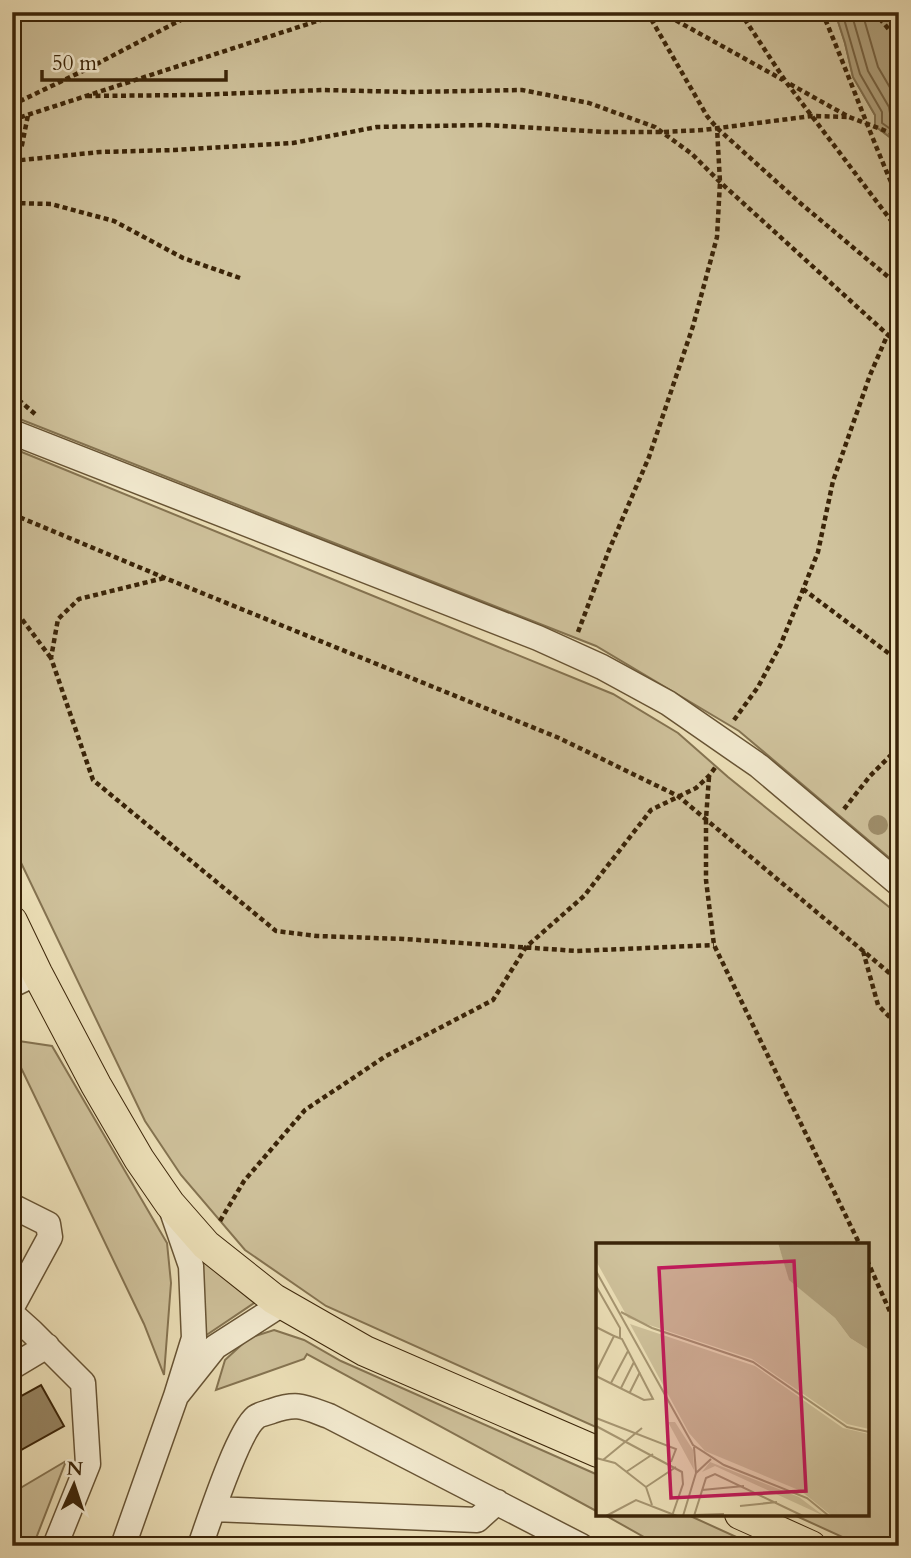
<svg xmlns="http://www.w3.org/2000/svg" width="911" height="1558" font-family="Cardo,serif">
<style>
.green{fill:#d0c39d;stroke:#857452;stroke-width:2}
.water{fill:#b1a27e;stroke:#81704f;stroke-width:2}
.lines{fill:none;stroke-linecap:round;stroke-linejoin:round}
.shore{stroke:#766343;stroke-width:2}
.building{fill:#988765;stroke:#3a2408;stroke-width:2}
.minor-casing{stroke:#675435;stroke-width:27}
.major-casing{stroke:#3a2408;stroke-width:32}
.path{stroke:#3a2408;stroke-width:4.5;stroke-dasharray:5 3.5;stroke-linecap:butt}
.minor{stroke:#f5edd3;stroke-width:24}
.major{stroke:#efe3bb;stroke-width:30}
.tree{fill:#a0906d}
.inset-road{fill:none;stroke:#a79773;stroke-width:2}
.view{fill:#c2185b;fill-opacity:0.15;stroke:#c2185b;stroke-width:3.5}
.inset-edge{fill:none;stroke:#3a2408;stroke-width:3.5}
</style>
<rect width="100%" height="100%" fill="#efe3bb"/>
<filter id="stains"><feTurbulence type="fractalNoise" baseFrequency=".00286" numOctaves="4"/><feColorMatrix values="0 0 0 0 .2 0 0 0 0 .09 0 0 0 0 .02 0 0 0 .5 -.17"/></filter>
<radialGradient id="worn" r=".72"><stop offset=".6" stop-color="#630" stop-opacity="0"/><stop offset="1" stop-color="#630" stop-opacity=".3"/></radialGradient>
<path class="green" d="M12,12H835L845,43L853,77L875,115V126L899,144V866L739,731L596,646L12,416Z
M12,448L613,694L678,733L728,777L899,915V1546H862L792,1514H867V1245H598V1428L326,1306L245,1250L181,1175L145,1121L12,844Z
M12,1040L52,1046L167,1243L171,1283L164,1375L144,1324L12,1049Z
M201,1256L257,1301L205,1336Z
M274,1330L304,1340L341,1361L598,1475V1512L307,1354L304,1359L216,1390L225,1360L249,1338Z
M66,1461L33,1546H12V1493Z
M603,1514H686L756,1546H660Z"/>
<path class="water" d="M835,12H899V144L875,126V115L853,77L845,43Z"/>
<g class="lines">
<path class="shore" d="M842,12L860,74L882,112V123L899,135
M851,12L868,71L889,107L891,119L899,124
M862,12L878,67L899,103"/>
</g>
<path class="building" d="M41,1385L64,1426L12,1455V1401Z
M222,1539L252,1540V1546H222Z"/>
<g class="lines">
<g class="minor-casing">
<path id="minor" d="M12,432L538,638L602,667L668,703L759,766L899,884
M12,985L37,973
M12,1206L48,1224L50,1237L12,1307
M171,1208L191,1266L194,1338L176,1396L215,1347L282,1304
M12,1314L32,1332L83,1383L88,1464L55,1546
M12,1367L47,1346
M213,1509L477,1520L497,1502
M123,1546L176,1396
M200,1546C209,1521 238,1431 256,1417C260,1414 267,1413 272,1411C298,1402 304,1407 329,1416L581,1546"/>
</g>
<g class="major-casing">
<path id="major" d="M12,921L37,973L96,1085L139,1159L170,1204L206,1245L274,1299L365,1351L598,1452
M740,1514L811,1546"/>
</g>
<path class="path" d="M647,12L707,116L717,128L799,202L899,286
M661,12L783,80
M740,12L786,82L899,231
M822,12C849,75 871,138 899,200
M874,12L899,41
M790,84L849,117L899,136
M87,96L193,95L323,90L409,92L522,90L589,103L655,127L692,154L720,182L899,345
M12,105L89,68L196,12
M12,120L345,12
M12,160L22,145L28,115
M12,161L100,152L175,150L293,143L377,127L485,125L606,132H662L703,130L812,116L849,117
M12,203L51,204L114,221L183,258L240,278
M12,394L35,414
M12,514L165,578L559,738L678,796L899,981
M164,578L79,599L58,619L51,658L93,780L276,931L317,936L404,939L577,951L714,945
M803,589L899,661
M12,606L51,658
M578,632L609,550L649,457L693,326L717,237L720,182L717,128
M734,720L758,687L780,646L798,602L818,552L833,481L870,375L887,336
M709,777L706,819V880L714,945L860,1245
M844,809L870,776L899,747
M863,951L878,1005L899,1027
M220,1221L244,1181L305,1110L386,1056L493,1000L526,947L584,896L651,810L696,788L709,776L717,765
M867,1260L899,1332"/>
<use href="#minor" class="minor"/>
<use href="#major" class="major"/>
</g>
<circle class="tree" cx="878" cy="825" r="10"/>
<g transform="translate(596 1243)">
<rect width="273" height="273" fill="#efe3bb"/>
<path d="M0,0H182L194,37L239,75L254,95L273,107V186L251,181L156,116L32,75L0,18ZM34,81L159,123L247,185L273,191V273H236L205,248L109,208L93,190ZM72,179H79L97,207L98,227ZM114,219L203,254L228,273L119,223L106,229Z" fill="#d0c39d"/>
<path d="M182,0H273V107L254,95L239,75L193,37Z" fill="#b1a27e"/>
<path class="inset-road" d="M0,28L97,202L128,222L211,255L233,273M0,43L24,85V95M25,69L56,85L157,119L251,184L273,189M0,84L18,93L0,129M0,133L48,157L57,156L26,96L18,93M15,140L32,108M25,145L38,119M34,149L44,129M0,175L80,206L75,219M0,183L86,229L87,241L76,273M98,204L100,230L115,216M0,215L19,220L50,244L56,262M7,217L46,185M30,229L57,211M50,244L80,224M106,247L148,243M144,263L181,259M99,272L128,271M10,273L40,257L81,273M87,273L100,230M98,273L110,235L119,231L207,273"/>
<path class="view" d="M198,18L210,248L75,255L63,25Z"/>
<rect width="273" height="273" class="inset-edge"/>
</g>
<rect width="911" height="1558" fill="none" stroke="#efe3bb" stroke-width="42"/>
<rect x="14" y="14" width="883" height="1530" fill="none" stroke="#3a2408" stroke-width="3.5"/>
<rect x="21" y="21" width="869" height="1516" fill="none" stroke="#3a2408" stroke-width="2"/>
<g transform="translate(74 1485) rotate(3)" stroke="#f5edd3" stroke-width="5" paint-order="stroke">
<path d="M0-5L12 26L0 18L-12 26Z" fill="#3a2408"/>
<text y="-10" font-size="19" font-weight="bold" text-anchor="middle" fill="#3a2408">N</text>
</g>
<path d="M42 70v10h184v-10" fill="none" stroke="#3a2408" stroke-width="3.5"/>
<text x="52" y="70" font-size="21" fill="#3a2408" stroke="#f5edd3" stroke-width="5" paint-order="stroke">50 m</text>
<rect width="100%" height="100%" filter="url(#stains)"/>
<rect width="100%" height="100%" fill="url(#worn)"/>
</svg>
